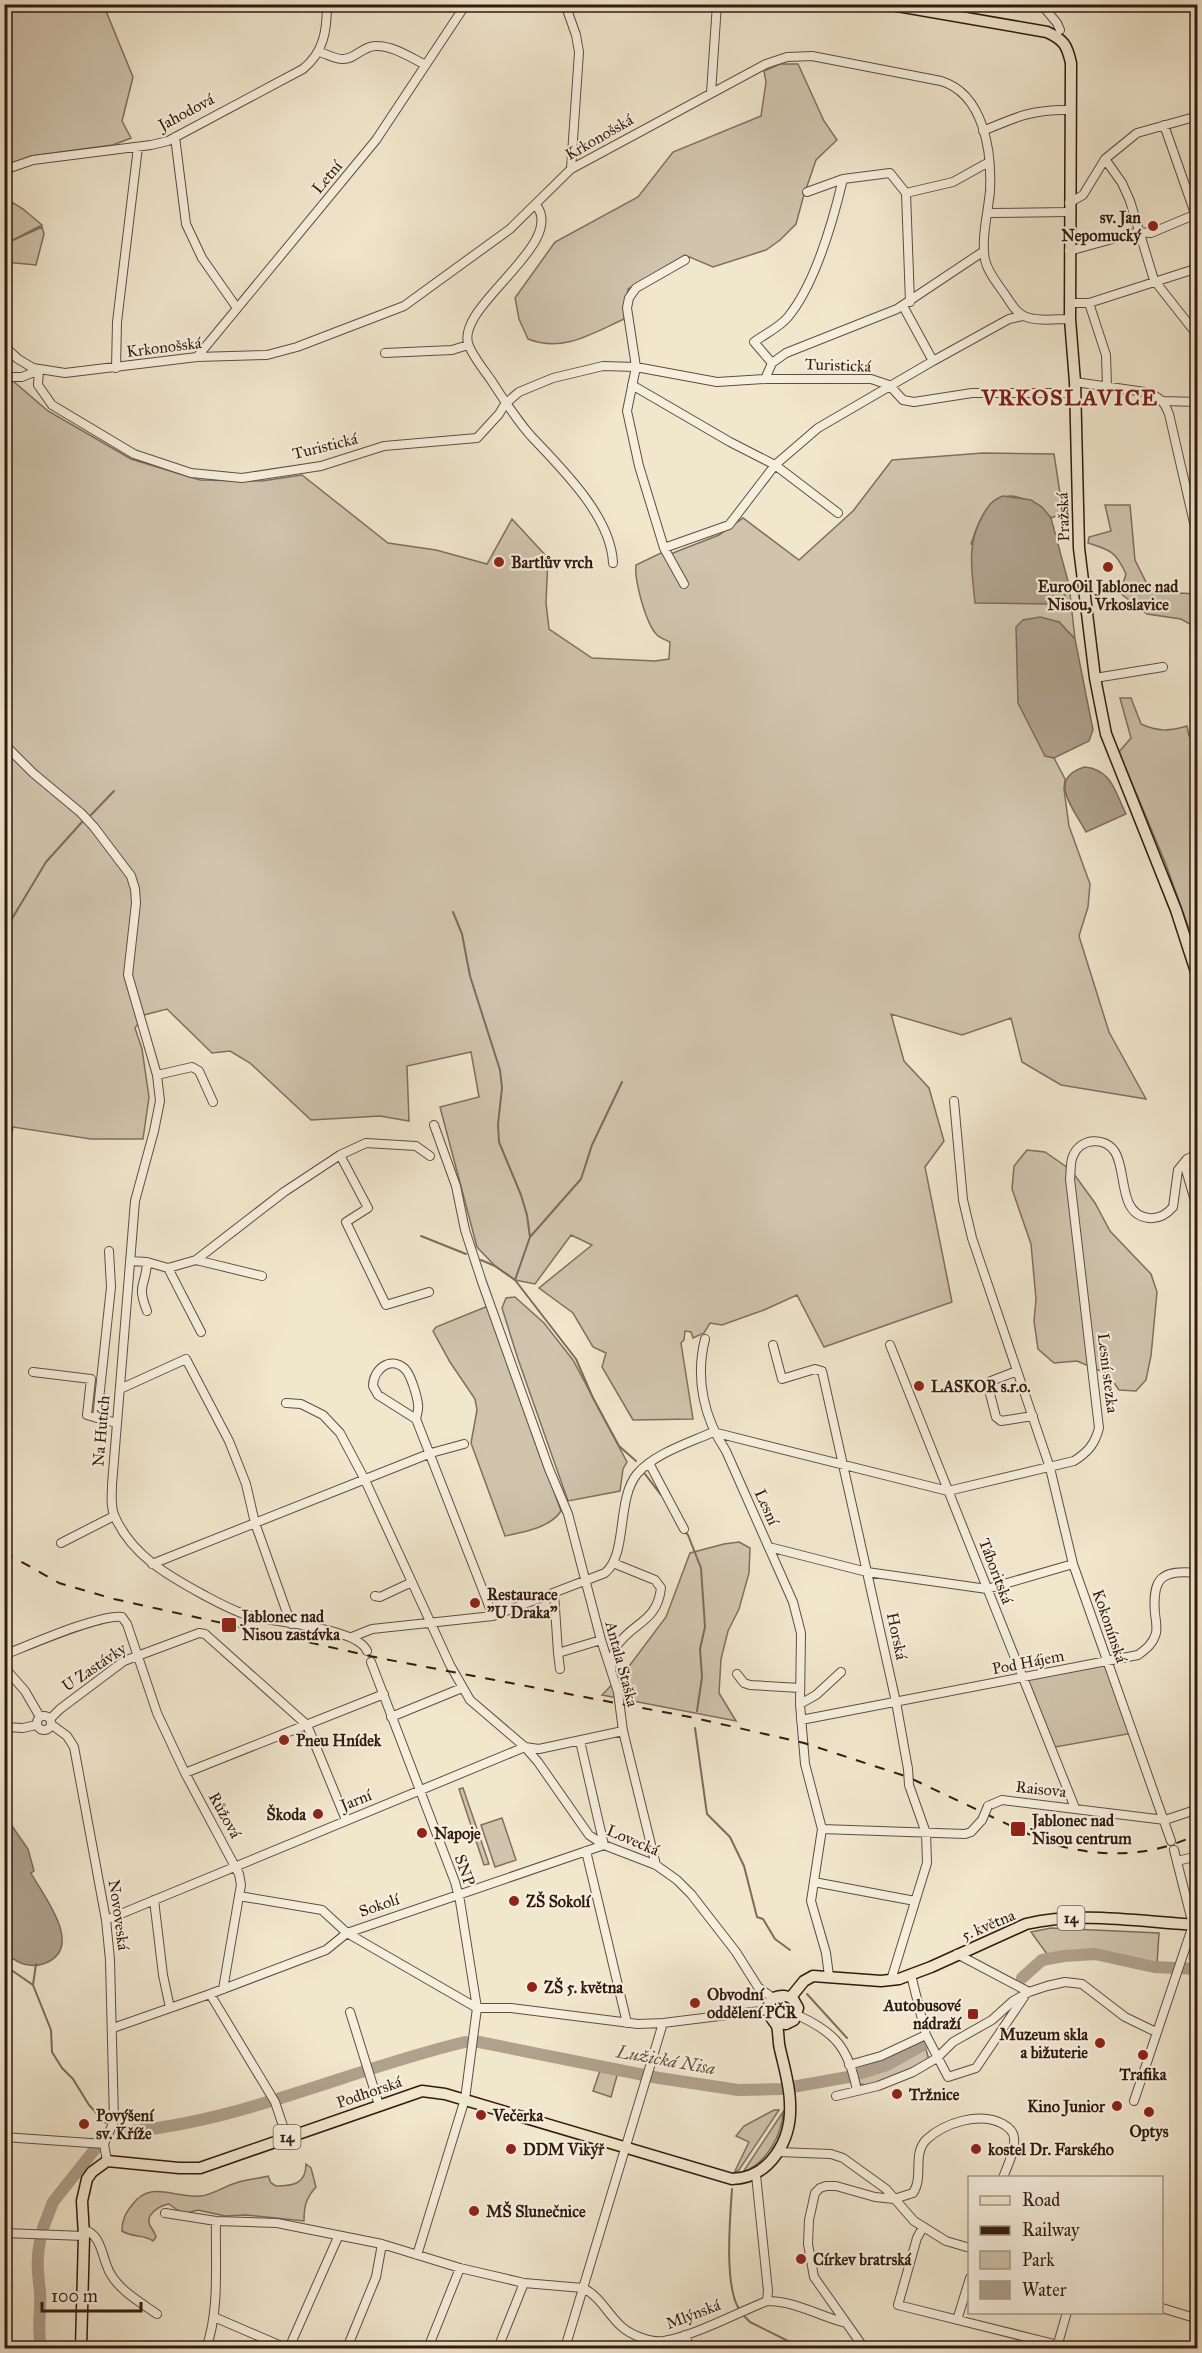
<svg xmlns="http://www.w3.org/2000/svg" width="1202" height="2353" font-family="'IM FELL Great Primer',serif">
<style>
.green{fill:#d0c4ad;stroke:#806f5f;stroke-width:1.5}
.water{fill:#b0a18d;stroke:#7d6b5b;stroke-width:1.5}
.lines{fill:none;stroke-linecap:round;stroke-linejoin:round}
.stream{stroke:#7d6b5b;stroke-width:2}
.river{stroke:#b0a18d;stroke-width:12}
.minor-casing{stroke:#614d40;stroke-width:10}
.major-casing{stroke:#311a11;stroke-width:13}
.minor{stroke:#f6efde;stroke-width:8}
.major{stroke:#f1e7cd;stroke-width:10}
.rail{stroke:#311a11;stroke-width:2;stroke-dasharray:10 10;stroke-linecap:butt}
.minor-bridge-casing{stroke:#614d40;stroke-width:10;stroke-linecap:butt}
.minor-bridge{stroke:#f6efde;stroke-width:8}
.poi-dot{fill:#8f2418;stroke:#f6efde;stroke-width:2}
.labels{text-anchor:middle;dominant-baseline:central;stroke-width:4.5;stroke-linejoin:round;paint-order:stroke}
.shield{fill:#f6efde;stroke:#6c5a4e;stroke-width:1.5}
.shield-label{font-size:15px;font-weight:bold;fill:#311a11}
.street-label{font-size:16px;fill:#311a11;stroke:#f6efde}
.poi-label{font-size:16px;font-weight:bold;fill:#311a11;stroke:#f6efde;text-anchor:start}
.water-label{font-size:18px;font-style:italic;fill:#645043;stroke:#f6efde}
.district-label{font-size:22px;font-weight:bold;letter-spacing:1.5px;fill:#7a1f14;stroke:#f6efde}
</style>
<rect width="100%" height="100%" fill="#f1e7cd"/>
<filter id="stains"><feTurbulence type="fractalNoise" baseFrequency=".00333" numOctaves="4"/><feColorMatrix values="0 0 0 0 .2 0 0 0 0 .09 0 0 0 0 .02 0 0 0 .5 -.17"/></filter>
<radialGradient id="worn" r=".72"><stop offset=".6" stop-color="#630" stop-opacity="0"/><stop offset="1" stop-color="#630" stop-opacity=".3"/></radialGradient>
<path class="green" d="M5,5H109L106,11L133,77L122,121L131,138L113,145L31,156L5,166Z
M780,64H798L824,121L837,140L816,160L803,198L796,224L780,240L766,250L713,267L685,255L628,289L624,319C593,333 563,353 528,339L519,319L515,298L555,242L638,197L673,152L761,116L766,82L764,71Z
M5,198L23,209L42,225L7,243L42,227L44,234L36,265L5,262Z
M5,381H13L48,411L131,459L200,480L262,481L302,475L388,543L436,550L487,564L512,519L548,558L546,603L549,629L592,658L655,661L669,659L670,642C666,640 660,638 657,635C646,624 634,580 636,565L665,551L667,558L673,553L719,535L743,518L799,560L853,511L892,460L983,453L1054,454L1063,513L1051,518C1042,507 1036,504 1024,499C991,486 979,519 971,544L1063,600L1069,585L1075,639L1059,622L1045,756L1054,758L1065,779L1064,789L1069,826L1090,884L1088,907L1079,936L1109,1032L1146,1099L1061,1085L1022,1062L1011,1018L962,1035L891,1014L904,1061L929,1088L944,1141L925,1167L952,1302L824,1347L797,1295L764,1310L722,1325L710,1323L704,1333L693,1338L691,1332L685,1331L684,1340L681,1343L693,1419L633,1420L602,1367L606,1353L593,1347L573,1313L539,1288L592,1245L571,1235L535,1284L515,1280L495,1266L477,1247L440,1107L479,1097L471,1052L407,1066L409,1121L380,1116L311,1120L250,1063L230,1051L212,1053L167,1009L144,1015L135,1028L142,1049L149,1097L143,1139H91L13,1127L5,1171Z
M1105,505H1130L1135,560L1147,584L1178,593L1197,594V628L1181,619L1147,614L1120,593L1126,574C1116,552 1111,550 1088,543L1089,537L1111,531Z
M1120,698H1131L1141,724C1158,732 1170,731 1187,726L1189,736L1197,740V791L1192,796L1198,811L1197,947L1193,940L1165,862L1119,752L1131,738Z
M1027,1150L1045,1152L1071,1170L1095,1203L1110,1231L1151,1274L1157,1292L1151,1356L1146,1380L1136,1391L1119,1390L1108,1374L1077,1361L1054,1363L1038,1349L1034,1321L1036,1299L1031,1244L1012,1189L1014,1166Z
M515,1297L544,1323L573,1360L627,1462L623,1469L620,1491L568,1501L518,1359L502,1308L506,1298Z
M488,1306L561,1511C550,1528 523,1532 505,1536L471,1443L477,1410L475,1399L450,1362L433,1331L436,1327Z
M739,1542L750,1548L749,1573L739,1609L728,1631L721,1659L719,1693L736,1721L602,1695L627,1669L666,1617L690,1553L724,1544Z
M1106,1661L1133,1733L1050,1748L1022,1679Z
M463,1788L489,1864L484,1865L459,1789Z
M502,1818L516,1860L495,1867L481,1825Z
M1051,1928L1159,1933L1157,1964L1099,1950L1047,1954L1031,1932Z
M925,2046L929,2060C916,2067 871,2091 859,2083L856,2077L886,2067Z
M601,2068L618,2072L611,2097L593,2091Z
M774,2110H779L739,2170L734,2173L749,2142L736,2136L744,2126Z
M783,2112C782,2135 766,2164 743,2172Z
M306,2164L311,2168L316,2187C306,2198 304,2206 304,2221L246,2215L225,2216L198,2210L183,2214L169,2204C161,2205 147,2213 149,2223C150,2227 155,2232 156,2237L153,2241C144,2234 133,2238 122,2231C122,2220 125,2214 132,2205C151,2179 175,2199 201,2196C212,2195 225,2186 236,2183C247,2179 258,2179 268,2176L271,2183L276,2186C293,2186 306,2184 306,2164Z"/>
<path class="water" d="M1003,496L1031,500L1042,507L1051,518L1069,585L1063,600L1053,604L975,603C972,571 966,544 983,515C989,505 992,500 1003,496Z
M1040,617L1059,622L1075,639L1093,730L1089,741L1054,758L1045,756L1018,703L1016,627L1023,620Z
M1085,767C1112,770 1115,792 1126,814L1086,832C1074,809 1046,778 1085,767Z
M5,1816L28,1849L34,1871L31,1873C41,1893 88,1949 43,1964C27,1969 15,1962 5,1952Z"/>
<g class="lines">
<path class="stream" d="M91,815L114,791
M453,912L462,934L470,976L500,1070L502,1088L498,1124L499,1142L521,1195L527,1215L530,1237
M4,932L46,862L82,822
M421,1236L466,1254
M481,1260L495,1266L515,1280L576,1359L593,1398L619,1446L636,1461
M515,1280L530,1237L581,1179L592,1145L622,1082
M645,1474L661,1495
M685,1532L688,1535L701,1568L705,1627L700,1649L702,1677L697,1711
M695,1728L707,1814L730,1837L744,1866L757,1917L763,1919L775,1939L790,1950
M4,1965L33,1985L51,2030L52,2052L62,2068L73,2079L89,2105L106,2123
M33,1985L36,1964
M807,1994L847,2038
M732,2189C730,2219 724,2285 739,2309
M742,2314L750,2322L802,2348"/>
<path class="river" d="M1022,1978L1042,1960L1064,1956L1095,1954L1154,1967L1198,1969
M479,2042L659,2078L738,2090L781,2089L848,2077
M858,2074L887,2065L923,2045
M122,2132C240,2123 350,2069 465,2042
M43,2228L53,2202L95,2149
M40,2241C36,2259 38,2274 40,2292C41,2312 37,2328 41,2348"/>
<g class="minor-casing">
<path id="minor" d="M565,4L576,35L579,52L571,169
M610,4L648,7L680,4
M1041,4L1057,23L1060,30
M319,52C327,54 335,59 342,59C355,60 363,45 377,46C394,46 411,58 426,65
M711,93L717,4
M1164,125L1198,222
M983,131C1016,117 1033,109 1070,110
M175,137L186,224L202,258L237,308
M1105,159L1122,183L1130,201L1154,280L1198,336
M4,170L33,160L151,145L168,141L303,69C324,52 327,30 327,4
M807,192L843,179L890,173L906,193
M906,193L910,302
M906,193L953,182L989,162
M1069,203L1083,195L1105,159L1137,133L1198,116
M536,205C568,244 452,308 469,346C474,358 484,370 491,380C504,400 515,418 531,436C561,468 611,516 613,563
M988,213L1069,212
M1069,251L1138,232L1151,233L1194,215
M1070,303H1089L1198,268
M1089,303L1106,355L1107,386
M903,306L933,361
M4,346L18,359L33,368L65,373L197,357L267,355L297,347L404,306L510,229L571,169L766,64L787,57L812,56L941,81C984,94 992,152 990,191C988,213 981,238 985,260C988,273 998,284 1006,296C1011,303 1015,312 1024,316C1037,322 1056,319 1070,319
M385,353L452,350L468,345
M197,357L376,140L466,4
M772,363L754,342C765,334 780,327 788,317C816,283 833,221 843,179
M116,368L117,322L138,147
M39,370L38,385L52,405L134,454L191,473L242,478L321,466L384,446L477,438L499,414L505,404L519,392L553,378L603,366L636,367L717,382L765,379H871L889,385L903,400L914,402L972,393H1075
M4,377H22L39,370
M765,379L772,363L786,353L897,309L984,251
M1075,382L1145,392C1159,396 1164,401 1169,414L1194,523L1198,529
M632,385L730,442L775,465L838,513
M1163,401L1198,402
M664,548L729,525L775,465L818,428L933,361L1009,319L1023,316
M684,584L664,548L639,466L627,411L636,367L627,308L629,298L636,288L685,260
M1095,678L1163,667
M4,744L33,773L81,813L94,827L131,876L135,889L136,903L128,975L157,1075L160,1101L154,1131L135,1201L112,1485C112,1495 110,1507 115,1517C132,1555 167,1575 202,1594C217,1602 231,1610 247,1615C273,1623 357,1627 367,1651
M157,1075L192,1067L199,1071L213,1102
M954,1101L963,1200L972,1238L1050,1468L1073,1564L1171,1841
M434,1125L456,1186L465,1230L482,1282L549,1469L568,1514L601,1640L618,1692L623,1731L656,1865
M1198,1154L1187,1159L1186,1170L1198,1211
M340,1155L368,1208L346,1222L386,1305L429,1292
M109,1251L111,1287L97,1418L117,1423
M196,1260L262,1276
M130,1261L147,1262L168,1268L196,1260L284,1192L340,1155L366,1143L416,1146L430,1156
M168,1268L201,1332
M147,1311C136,1283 146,1287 147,1262
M705,1339C695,1379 704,1418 726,1451L793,1602L801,1633L800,1704L805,1764L822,1829L811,1901L826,1953L829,1976
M773,1345L782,1379L815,1369L822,1371L896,1702L908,1769
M890,1345L1075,1808
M1017,1371L991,1381L988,1386L996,1417L1001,1421L1033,1416
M33,1372L91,1379L87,1415L97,1418
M120,1389L186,1359L229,1441L246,1484L255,1523L291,1624
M286,1403L301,1404L323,1415L340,1433L365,1480L450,1665L470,1700L525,1747L538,1762L589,1835L604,1845L656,1865L677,1880L691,1894L736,1952L758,1987L773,1998
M416,1419C417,1414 419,1409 418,1404C417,1396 411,1375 405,1369C390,1355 373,1370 373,1386L378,1395L416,1419L493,1616
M713,1432L948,1491L1074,1461C1088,1452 1095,1444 1099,1428L1070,1179C1071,1172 1070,1162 1073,1156C1080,1138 1105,1136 1115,1152C1127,1171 1118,1215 1149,1218C1159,1219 1167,1214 1173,1207L1178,1170L1187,1159
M649,1463L684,1529
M61,1543L114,1516
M769,1547L867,1572L987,1589L1073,1564
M152,1564L431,1453L464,1444
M554,1593L558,1653L601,1640
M375,1596L380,1597L412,1582
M352,1637L372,1629L493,1616L605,1573C628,1554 616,1500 637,1474C655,1453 689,1443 713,1432
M558,1653L560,1669
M4,1655C27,1646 102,1613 122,1617L127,1624L157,1713L185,1773L239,1874L241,1885L239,1896L322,1910L347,1933L477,2008H511L638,2024L663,2023L768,2010
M371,1662L455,1882L460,1901L477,2008L465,2099L417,2255
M4,1667L25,1691L40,1717
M611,1670C612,1663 613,1653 616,1647C632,1622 657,1623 661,1588L655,1580L613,1563
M737,1674L744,1683L750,1685L800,1688
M800,1704L816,1695L841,1672
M37 1723a7 7 0 1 1 14 0a7 7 0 1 1-14 0Z
M391,1717L462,1688
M50,1719L60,1709L124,1661L199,1633L205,1634L307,1725L346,1820
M801,1720L1138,1655C1146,1649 1153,1644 1156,1633C1157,1628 1156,1620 1155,1614C1152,1578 1161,1569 1198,1573
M52,1725L67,1736L74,1747L106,1920L110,1960L114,2121L104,2144L107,2161
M4,1727L23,1728L36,1725
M580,1741L604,1845
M185,1773L384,1694
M988,1806L1002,1800L1165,1820L1198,1809
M822,1829L965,1834L971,1832L982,1820
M586,1851L627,2023
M1177,1861L1198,1856
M814,1882L915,1901
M154,1900L163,1975L170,2008
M106,1920L525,1747L539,1749L623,1731
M957,1954L1029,1992
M911,1975L926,2035L948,2077L976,2068L1024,1997
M891,1980L927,1863L926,1833L909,1785
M223,1989L239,1896
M210,1994L275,2102L287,2138
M350,2012L379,2105
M797,2015C835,2032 849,2048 857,2091
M113,2028L210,1994L326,1950L347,1933L604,1845
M849,2065L881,2056L926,2035
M836,2096L878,2086L913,2072L937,2058L953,2042L992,2020L1013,2001L1029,1992L1047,1986L1065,1982L1082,1984L1125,2017L1156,2032
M1134,2101L1193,1925L1174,1850
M4,2137L104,2144
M778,2152L831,2154L843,2158L886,2189L914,2221L946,2241L970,2248
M165,2213L216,2221L277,2223L382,2244L460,2268L524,2283L583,2288C600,2296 608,2315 622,2327C631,2335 651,2343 664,2341C696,2335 737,2313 767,2301L768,2291L756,2175
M923,2227L917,2238L898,2305L1058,2345
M84,2230C102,2234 102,2259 110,2273C120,2291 140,2302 157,2314
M4,2233L84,2236
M767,2301C795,2301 819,2316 846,2323
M1162,2308L1198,2319
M214,2317L286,2348
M957,2320L970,2278
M685,2335L690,2348
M206,2348C220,2311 215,2261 216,2221
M289,2348L338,2237
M347,2348L376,2277L382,2244
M428,2348L460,2268
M498,2348L524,2283
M565,2348L663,2023
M864,2348L814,2277L808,2244L809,2220L815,2193L820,2188L826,2186H836L875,2197L894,2199L913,2193C924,2177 912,2155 926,2140C944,2123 980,2111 1003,2124C1008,2127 1014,2131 1014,2138C1016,2150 1007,2166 1003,2178
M1059,2348V2340L1067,2312"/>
</g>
<g class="major-casing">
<path id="major" d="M886,4L1047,32C1064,40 1067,45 1071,63L1070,319L1075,382L1079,548L1095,678L1106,734L1176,910L1198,978
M791,1997L804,1981L813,1976L881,1981L899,1979L931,1967L1026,1924C1081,1911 1141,1922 1198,1925
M81,2348L84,2236L82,2201L87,2179L92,2172L107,2161L179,2168H200L422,2091L445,2094L732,2179C770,2178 792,2140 790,2104C790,2086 784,2067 780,2049C778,2042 779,2034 777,2026C775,2022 770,2018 769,2013C765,1997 782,1992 793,1999L798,2008L794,2020L786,2024L774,2022"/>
</g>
<use href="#minor" class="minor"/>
<use href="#major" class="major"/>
<path class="rail" d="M4,1552L59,1583L114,1599L379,1658L695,1718L804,1743L908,1777L1043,1841C1095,1858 1148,1859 1198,1834"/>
<g class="minor-bridge-casing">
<path id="minor-bridge" d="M908,1769L909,1785
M982,1820L988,1806"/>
</g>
<use href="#minor-bridge" class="minor-bridge"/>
</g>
<g class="poi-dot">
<circle cx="1153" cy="226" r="6"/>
<circle cx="499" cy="562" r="6"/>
<circle cx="1108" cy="567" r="6"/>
<circle cx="919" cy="1386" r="6"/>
<circle cx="475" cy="1603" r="6"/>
<rect x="221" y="1617" width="16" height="16" rx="3"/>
<circle cx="284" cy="1740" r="6"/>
<circle cx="318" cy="1814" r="6"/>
<rect x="1010" y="1821" width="16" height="16" rx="3"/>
<circle cx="422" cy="1833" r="6"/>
<circle cx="514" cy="1901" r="6"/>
<circle cx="532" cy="1987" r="6"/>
<circle cx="695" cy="2003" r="6"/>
<rect x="967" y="2008" width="12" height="12" rx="3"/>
<circle cx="1100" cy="2043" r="6"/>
<circle cx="1143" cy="2055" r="6"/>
<circle cx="897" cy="2094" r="6"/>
<circle cx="1117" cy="2106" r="6"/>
<circle cx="1149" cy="2112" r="6"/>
<circle cx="481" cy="2115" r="6"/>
<circle cx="84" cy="2124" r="6"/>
<circle cx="511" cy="2149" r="6"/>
<circle cx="976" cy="2149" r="6"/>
<circle cx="474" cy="2211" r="6"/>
<circle cx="801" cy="2259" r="6"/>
</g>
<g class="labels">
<g class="shield">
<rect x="1057.5" y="1906" width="27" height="24" rx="4.5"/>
<rect x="273.5" y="2125" width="27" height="24" rx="4.5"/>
</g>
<g class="shield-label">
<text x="1071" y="1918">14</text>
<text x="287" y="2137">14</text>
</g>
<g class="street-label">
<text transform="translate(186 112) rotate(-28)">Jahodová</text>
<text transform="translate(599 137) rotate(-30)">Krkonošská</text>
<text transform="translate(327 177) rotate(-50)">Letní</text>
<text transform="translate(164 347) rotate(-7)">Krkonošská</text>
<text transform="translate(838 365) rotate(2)">Turistická</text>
<text transform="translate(325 446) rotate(-14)">Turistická</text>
<text transform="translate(1063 517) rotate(-92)">Pražská</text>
<text transform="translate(1108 1373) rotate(83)">Lesní stezka</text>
<text transform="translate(101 1431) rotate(-85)">Na Hutích</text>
<text transform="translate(767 1507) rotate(66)">Lesní</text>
<text transform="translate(996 1571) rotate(69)">Táboritská</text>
<text transform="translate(1110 1626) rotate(71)">Kokonínská</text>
<text transform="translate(897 1636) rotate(78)">Horská</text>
<text transform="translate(1028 1662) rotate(-11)">Pod Hájem</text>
<text transform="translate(622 1664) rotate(75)">Antala Staška</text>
<text transform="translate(94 1667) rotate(-34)">U Zastávky</text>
<text transform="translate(1041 1789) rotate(6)">Raisova</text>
<text transform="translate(356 1800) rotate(-22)">Jarní</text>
<text transform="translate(225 1815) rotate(61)">Růžová</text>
<text transform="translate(633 1840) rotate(23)">Lovecká</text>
<text transform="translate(465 1870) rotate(71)">SNP</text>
<text transform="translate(379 1905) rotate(-19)">Sokolí</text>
<text transform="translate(119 1915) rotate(82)">Novoveská</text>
<text transform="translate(988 1925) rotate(-23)">5. května</text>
<text transform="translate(369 2092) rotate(-19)">Podhorská</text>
<text transform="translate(693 2314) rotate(-21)">Mlýnská</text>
</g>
<g class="poi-label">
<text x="1141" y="217" text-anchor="end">sv. Jan<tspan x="1141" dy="18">Nepomucký</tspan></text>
<text x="511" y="562">Bartlův vrch</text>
<text x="1108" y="586" text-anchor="middle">EuroOil Jablonec nad<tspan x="1108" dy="18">Nisou, Vrkoslavice</tspan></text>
<text x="931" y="1386">LASKOR s.r.o.</text>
<text x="487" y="1594">Restaurace<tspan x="487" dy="18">"U Draka"</tspan></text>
<text x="242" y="1616">Jablonec nad<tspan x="242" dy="18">Nisou zastávka</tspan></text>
<text x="296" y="1740">Pneu Hnídek</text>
<text x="306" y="1814" text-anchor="end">Škoda</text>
<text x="1032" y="1820">Jablonec nad<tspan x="1032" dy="18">Nisou centrum</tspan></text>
<text x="434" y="1833">Napoje</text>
<text x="526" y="1901">ZŠ Sokolí</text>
<text x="544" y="1987">ZŠ 5. května</text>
<text x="707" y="1994">Obvodní<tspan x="707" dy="18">oddělení PČR</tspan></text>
<text x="961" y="2005" text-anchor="end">Autobusové<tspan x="961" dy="18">nádraží</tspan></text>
<text x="1088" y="2034" text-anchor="end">Muzeum skla<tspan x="1088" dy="18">a bižuterie</tspan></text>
<text x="1143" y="2074" text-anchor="middle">Trafika</text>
<text x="909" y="2094">Tržnice</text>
<text x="1105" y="2106" text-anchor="end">Kino Junior</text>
<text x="96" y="2115">Povýšení<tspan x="96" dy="18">sv. Kříže</tspan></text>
<text x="493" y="2115">Večerka</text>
<text x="1149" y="2131" text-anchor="middle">Optys</text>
<text x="523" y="2149">DDM Vikýř</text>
<text x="988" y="2149">kostel Dr. Farského</text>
<text x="486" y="2211">MŠ Slunečnice</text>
<text x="813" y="2259">Církev bratrská</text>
</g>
<g class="water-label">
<text transform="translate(666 2060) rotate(10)">Lužická Nisa</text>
</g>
<g class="district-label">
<text x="1070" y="397">VRKOSLAVICE</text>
</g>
</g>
<rect width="1202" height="2353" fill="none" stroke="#f1e7cd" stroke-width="24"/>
<rect x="6" y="6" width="1190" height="2341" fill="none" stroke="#311a11" stroke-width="3"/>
<rect x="12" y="12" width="1178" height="2329" fill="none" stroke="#311a11" stroke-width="1.5"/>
<rect x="968" y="2176" width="195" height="138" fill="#f6efde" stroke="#a79a8c" stroke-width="1.5"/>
<rect x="980" y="2196" width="30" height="9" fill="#f1e7cd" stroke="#a79a8c" stroke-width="1.5"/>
<text x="1022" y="2206" font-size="18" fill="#311a11">Road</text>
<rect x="980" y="2226" width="30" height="9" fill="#311a11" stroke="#a79a8c" stroke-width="1.5"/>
<text x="1022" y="2236" font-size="18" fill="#311a11">Railway</text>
<rect x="980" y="2251" width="30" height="18" fill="#d0c4ad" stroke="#a79a8c" stroke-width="1.5"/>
<text x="1022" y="2266" font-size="18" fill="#311a11">Park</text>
<rect x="980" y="2281" width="30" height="18" fill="#b0a18d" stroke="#a79a8c" stroke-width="1.5"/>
<text x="1022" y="2296" font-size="18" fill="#311a11">Water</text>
<path d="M42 2302v9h99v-9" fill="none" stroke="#311a11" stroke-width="3"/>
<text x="51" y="2302" font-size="18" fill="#311a11" stroke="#f6efde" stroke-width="4.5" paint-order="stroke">100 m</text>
<rect width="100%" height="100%" filter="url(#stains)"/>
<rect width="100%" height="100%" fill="url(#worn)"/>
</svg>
